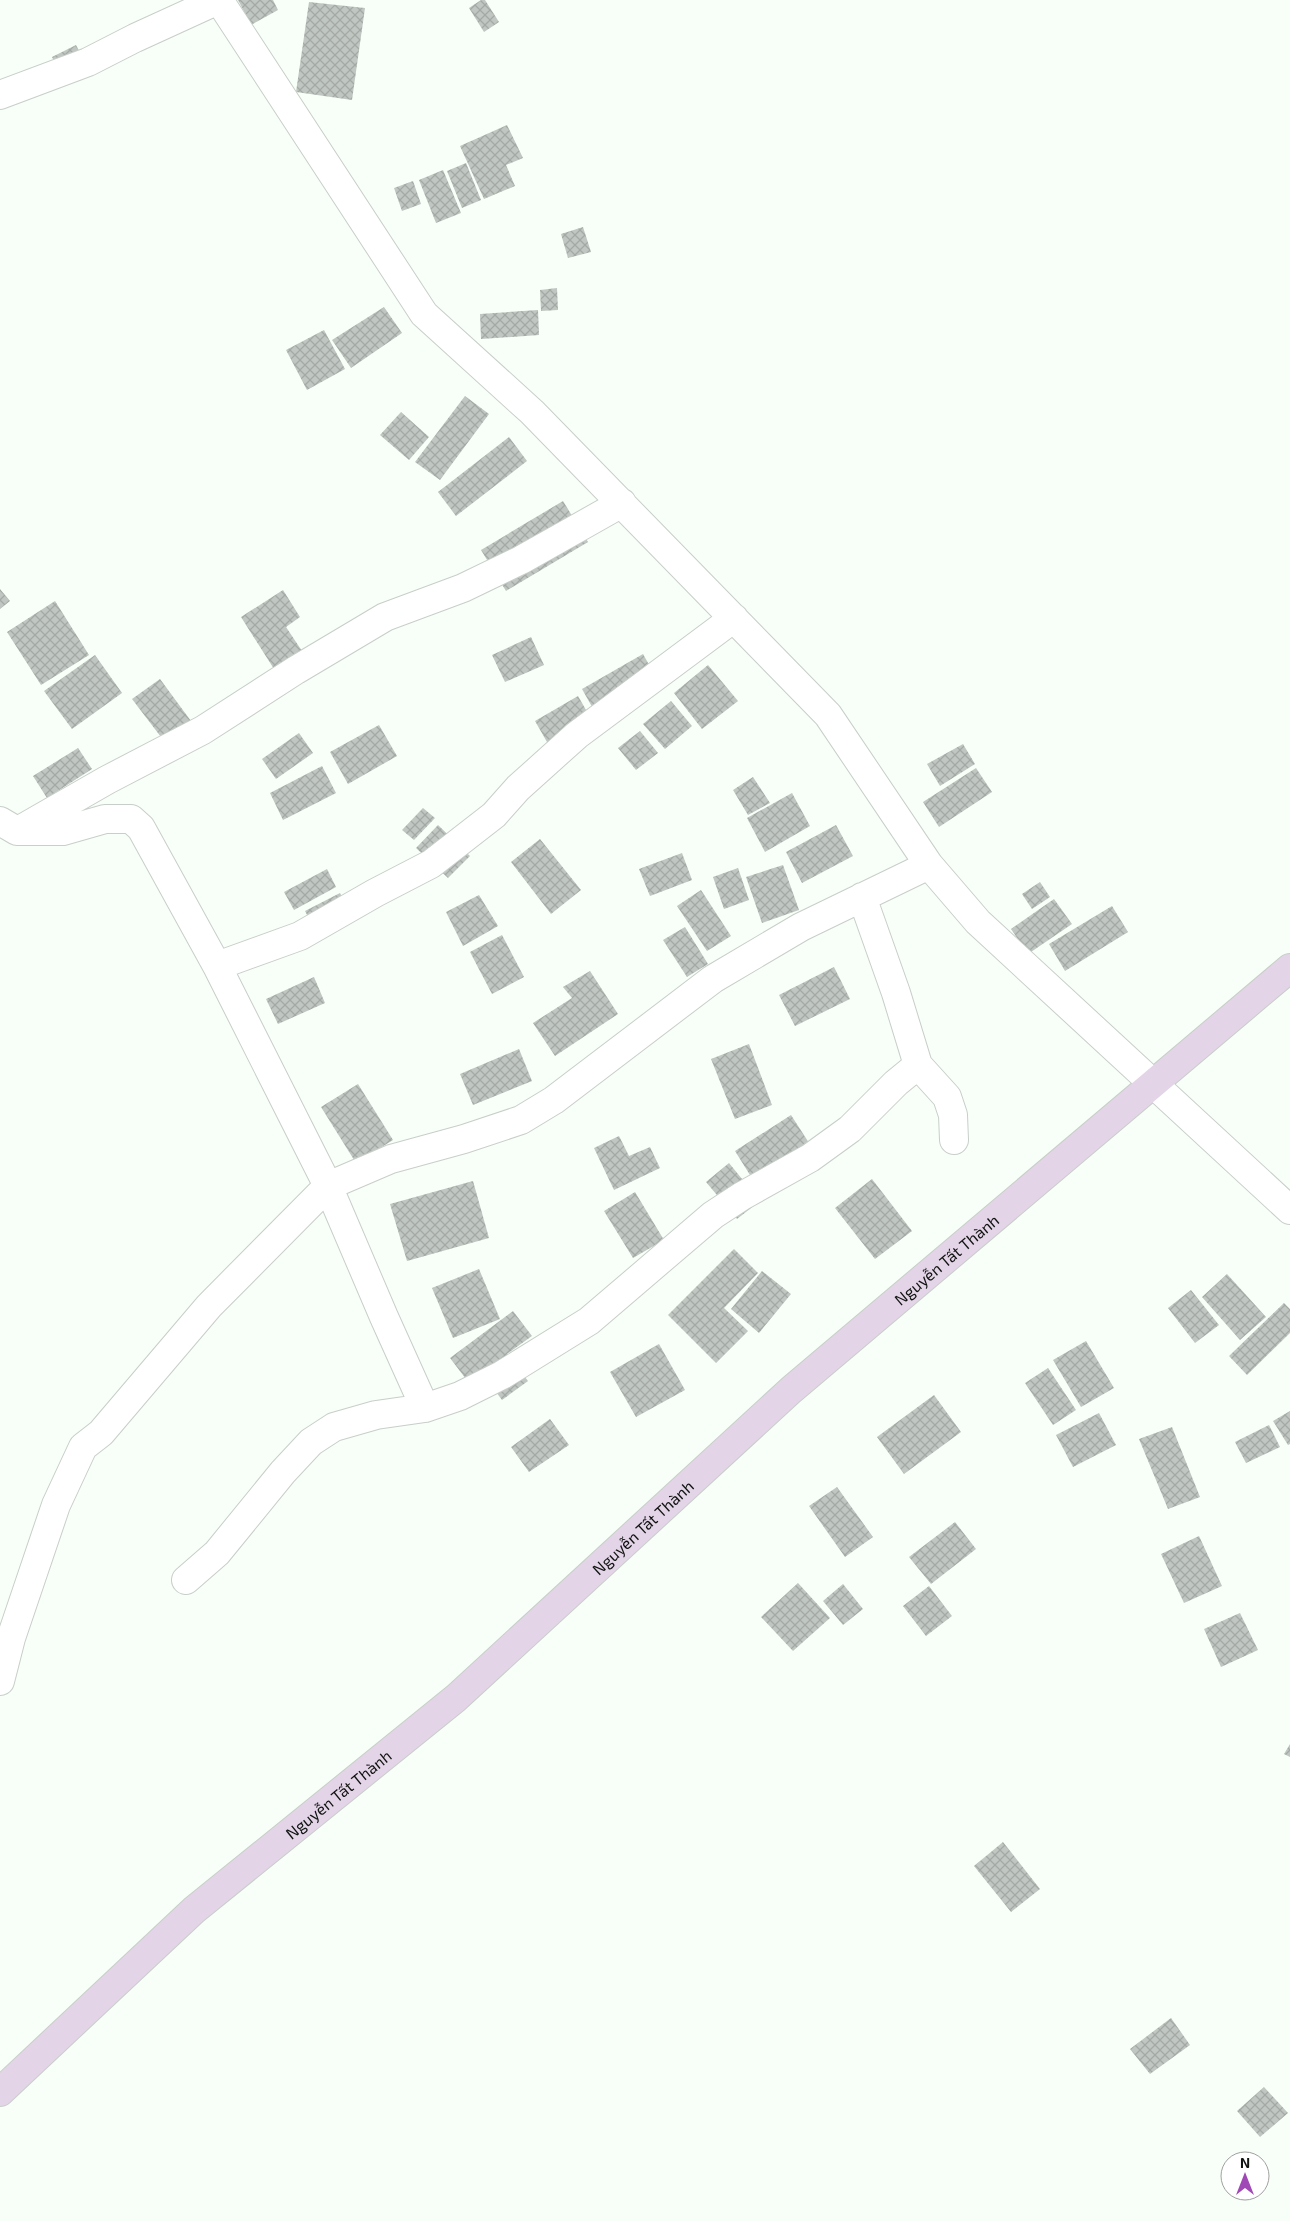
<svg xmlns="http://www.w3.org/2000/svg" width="1290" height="2221" font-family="'Exo 2',sans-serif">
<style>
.building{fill:url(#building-cross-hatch)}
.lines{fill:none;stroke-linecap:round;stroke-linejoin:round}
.street-casing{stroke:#c8cec9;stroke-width:30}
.secondary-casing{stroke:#c8cec9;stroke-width:30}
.street{stroke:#fff;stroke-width:28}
.secondary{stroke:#e3d5e7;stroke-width:28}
.labels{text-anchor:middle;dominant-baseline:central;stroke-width:5;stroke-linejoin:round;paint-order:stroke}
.street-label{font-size:16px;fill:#111311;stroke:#fff}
</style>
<defs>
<pattern id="building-cross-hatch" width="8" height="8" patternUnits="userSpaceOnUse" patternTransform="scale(1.25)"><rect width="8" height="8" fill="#c0c6c1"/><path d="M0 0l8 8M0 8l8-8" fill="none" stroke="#a4a9a5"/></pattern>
</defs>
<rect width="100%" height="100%" fill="#f8fef8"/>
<path class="building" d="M238,0H273L278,10L251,25Z
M481,0H485L499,22L484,32L469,8Z
M309,2L365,8L352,100L296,92Z
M76,45L86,64L61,76L52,57Z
M507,125L523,158L506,165L515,186L484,199L460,146Z
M466,163L481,200L462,208L447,171Z
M443,170L461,213L436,223L419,180Z
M413,181L421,204L402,211L394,188Z
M583,227L591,252L568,258L561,234Z
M557,288L558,310L541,311L540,290Z
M384,307L402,333L351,368L332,340Z
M538,310L539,335L481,339L480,314Z
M324,330L345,369L307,390L286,350Z
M465,396L489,414L440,480L415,462Z
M401,412L429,437L409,460L380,435Z
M509,437L527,461L456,516L438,492Z
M563,501L588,542L506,591L481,550Z
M0,589L10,601L0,609Z
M283,590L300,617L286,627L302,651L274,669L241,617Z
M55,601L89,655L41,685L7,632Z
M531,637L544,665L505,682L492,655Z
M643,654L661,686L600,721L582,689Z
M95,655L122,693L72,729L44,691Z
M708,665L738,701L702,729L674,693Z
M160,679L191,721L164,741L132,699Z
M578,696L594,724L551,749L535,721Z
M671,701L692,726L665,749L643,724Z
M379,725L397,756L348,784L330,752Z
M640,731L658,753L636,770L618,748Z
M299,733L313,753L276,779L262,759Z
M963,744L975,764L940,786L927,764Z
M78,748L92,769L47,798L33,776Z
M322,766L336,793L283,820L270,793Z
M976,768L992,792L939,827L923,802Z
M753,777L770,803L748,815L733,790Z
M792,793L810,826L765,852L747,818Z
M423,808L435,818L414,840L402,830Z
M438,825L470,856L448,878L416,848Z
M836,825L853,856L802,883L786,852Z
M540,839L581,890L551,914L511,862Z
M682,853L692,880L650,896L639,869Z
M783,865L799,910L762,923L746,877Z
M738,868L749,900L724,909L713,877Z
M327,869L336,887L294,910L284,892Z
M1040,882L1050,897L1032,909L1022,894Z
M701,890L731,936L707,951L677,906Z
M340,893L354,920L319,938L305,911Z
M479,895L498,926L463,946L446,912Z
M1054,899L1072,924L1028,954L1011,929Z
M1112,906L1128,932L1065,971L1049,944Z
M685,927L708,964L687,977L663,940Z
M502,935L524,977L492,994L470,952Z
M834,967L850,999L795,1026L779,995Z
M590,971L618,1014L555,1056L533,1023L572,998L563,987Z
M314,977L325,1003L278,1024L266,999Z
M749,1044L772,1105L735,1119L711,1059Z
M519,1049L532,1081L473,1105L460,1074Z
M358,1084L393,1140L356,1163L321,1107Z
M791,1115L822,1163L765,1199L735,1151Z
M619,1136L629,1156L650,1147L660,1168L614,1190L594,1148Z
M729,1163L760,1201L737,1219L706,1182Z
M872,1179L912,1231L875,1259L835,1208Z
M473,1181L489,1238L407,1261L390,1204Z
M635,1192L664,1240L633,1258L604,1211Z
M734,1249L758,1273L724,1308L748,1331L716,1363L668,1315Z
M479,1269L500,1319L453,1338L432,1288Z
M762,1271L791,1294L759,1333L731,1309Z
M1227,1274L1266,1317L1240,1340L1202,1297Z
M1191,1290L1219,1325L1195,1343L1168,1308Z
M1284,1303L1290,1309V1333L1247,1375L1229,1356Z
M513,1311L532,1336L507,1354L528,1381L502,1400L482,1373L469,1383L450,1358Z
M1086,1341L1114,1388L1081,1407L1053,1360Z
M659,1344L685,1390L636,1417L610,1372Z
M1048,1368L1076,1410L1053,1425L1025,1383Z
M934,1395L961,1432L904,1474L877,1437Z
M1290,1411V1444L1288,1445L1273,1421Z
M1099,1413L1116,1445L1073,1467L1056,1435Z
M550,1419L569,1445L529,1472L511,1447Z
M1269,1425L1280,1447L1246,1463L1235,1442Z
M1172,1427L1200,1497L1168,1509L1139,1439Z
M837,1487L873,1537L845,1557L809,1506Z
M955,1522L976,1549L931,1584L909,1557Z
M1199,1536L1222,1586L1184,1603L1161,1554Z
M798,1583L830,1618L793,1651L761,1617Z
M843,1584L863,1609L843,1625L823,1601Z
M929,1586L952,1616L926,1636L903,1606Z
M1240,1613L1258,1650L1221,1667L1204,1629Z
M1290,1744V1757L1284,1754Z
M1003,1842L1040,1889L1011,1912L974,1866Z
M1171,2018L1190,2045L1150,2074L1130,2049Z
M1264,2087L1288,2113L1260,2137L1237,2111Z"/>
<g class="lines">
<g class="street-casing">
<path id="street" d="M219,0L424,314L532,412L828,715L929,865L978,922L1290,1210
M0,95L88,62L135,38L218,0
M0,821L17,831H63L105,819H131L141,828L217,966L328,1186L384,1317L425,1408
M18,831L107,780L203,730L296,670L385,617L463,588L521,560L622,503
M862,897L896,993L918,1065L947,1097L953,1115L954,1140
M217,966L300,936L375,893L431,864L494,815L518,788L577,735L734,618
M186,1580L217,1553L283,1472L311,1442L334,1427L376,1415L425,1408L460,1396L502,1375L589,1321L713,1215L742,1196L810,1158L850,1129L896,1083L918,1065
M0,1681L11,1638L56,1505L83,1447L101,1433L209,1306L328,1186L391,1159L464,1139L521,1120L554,1100L713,979L801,927L929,865"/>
</g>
<g class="secondary-casing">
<g id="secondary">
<path id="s1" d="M0,2092L194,1910L456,1698L791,1390L1290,968"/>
</g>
</g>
<use href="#street" class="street"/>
<use href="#secondary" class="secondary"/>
</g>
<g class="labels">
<g class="street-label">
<text stroke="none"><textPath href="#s1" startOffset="1261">Nguyễn Tất Thành</textPath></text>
<text stroke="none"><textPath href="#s1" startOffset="856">Nguyễn Tất Thành</textPath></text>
<text stroke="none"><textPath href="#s1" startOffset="451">Nguyễn Tất Thành</textPath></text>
</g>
</g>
<g transform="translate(1245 2176)"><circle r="24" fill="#ffffff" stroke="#a0a1a0"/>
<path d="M0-4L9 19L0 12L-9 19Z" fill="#a049b6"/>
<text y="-8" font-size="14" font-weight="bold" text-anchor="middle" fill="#111311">N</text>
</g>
</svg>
